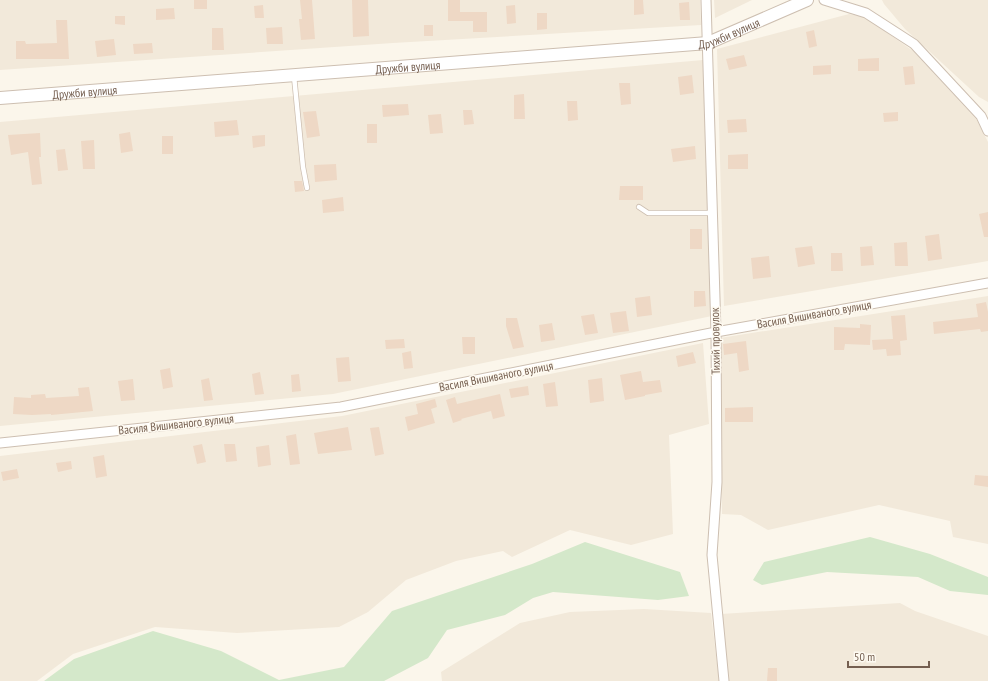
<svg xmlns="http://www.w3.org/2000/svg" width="988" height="681" font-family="'PT Sans Narrow',sans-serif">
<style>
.residential{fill:#f2e9da}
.green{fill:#d4e8ca}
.building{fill:#eed8c5}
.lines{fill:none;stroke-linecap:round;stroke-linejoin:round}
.service-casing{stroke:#cdbfb1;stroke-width:6}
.minor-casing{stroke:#cdbfb1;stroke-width:11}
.tertiary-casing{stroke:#cdbfb1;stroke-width:14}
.service{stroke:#fff;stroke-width:4.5}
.minor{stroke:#fff;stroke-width:9}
.tertiary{stroke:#fff;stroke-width:12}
.labels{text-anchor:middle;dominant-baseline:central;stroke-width:3;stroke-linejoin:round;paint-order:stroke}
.street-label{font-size:12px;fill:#755f50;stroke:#fefaf1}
</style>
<rect width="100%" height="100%" fill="#fbf6eb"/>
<path class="residential" d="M0,0H700L701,25L393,43L0,70Z
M714,0H752L715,18Z
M882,0H988V102L979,97L905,29L884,4Z
M849,14L865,17L913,51L977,120L988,142V261L724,306L717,49Z
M703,60L712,316L333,394L0,426V122Z
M988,296V544L953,537L950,521L879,505L768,530L741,515L722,514L720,338Z
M703,343L709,424L669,435L673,534L631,545L570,530L512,557L503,551L456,561L406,580L368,612L339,627L237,633L155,627L73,654L37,681H0V456L342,416Z
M900,603L915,611L988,636V681H729L721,614Z
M644,609L711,613L719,681H442L441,672L520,623L570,612Z"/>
<path class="green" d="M870,537L930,554L988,577V595L950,591L918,577L827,572L762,585L753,580L764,562Z
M585,542L680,572L689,596L658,600L553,592L533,598L505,615L447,630L428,658L384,681H44L74,659L153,631L221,651L279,680L344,667L392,611L532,564Z"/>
<path class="building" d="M194,0H207V9H194Z
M300,0H312L315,39L301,40L299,19H302Z
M352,0H368L369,36L353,37Z
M448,0H460V12H487V32H473V21H448Z
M634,0H643L644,14L634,15Z
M689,2L690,20H680L679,3Z
M263,5L264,18H255L254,6Z
M515,5L516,23L507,24L506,6Z
M174,8L175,19L156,20V9Z
M537,13H547V29L537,30Z
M115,16H125V25L115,24Z
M56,20H67L69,59H16V41H25L26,44L57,43Z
M424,25H433V36H424Z
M282,27L283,44H267L266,28Z
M212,28H223L224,50H212Z
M814,30L817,46L809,48L806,32Z
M114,39L116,55L97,57L95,41Z
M152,43L153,53L134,54L133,44Z
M744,55L747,66L729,70L726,59Z
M879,58V71H858V59Z
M831,65V74L813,75V66Z
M913,66L915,84L905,85L903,67Z
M692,75L694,93L680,95L678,77Z
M619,83H630L631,104L621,105Z
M524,94L525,119H514V95Z
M567,101H577L578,120L568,121Z
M408,104L409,115L383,117L382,105Z
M463,110H472L474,124L464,125Z
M316,111L320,136L307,138L303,112Z
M898,112V121L884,122L883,113Z
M441,114L443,133L430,134L428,115Z
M746,119L747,132L728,133L727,120Z
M237,120L239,135L215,137L214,122Z
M367,124H377V143H367Z
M130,132L133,151L121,153L119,134Z
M40,133L41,157H39L42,184L32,185L28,152L11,155L8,135Z
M265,135V146L253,148L252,136Z
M162,136H173V154H162Z
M94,140L95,169H83L81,141Z
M695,146L696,159L673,162L671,149Z
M65,149L68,170L58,171L56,150Z
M748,154V169H728V155Z
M336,164L337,180L315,182L314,165Z
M294,181H302L304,191L295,192Z
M620,186H643V200H619Z
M343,197L344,211L323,213L322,200Z
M988,212V237H984L979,214Z
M690,229H702V249H690Z
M939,234L942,259L928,261L925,236Z
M907,242L908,266H895L894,243Z
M812,246L815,264L798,267L795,248Z
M872,246L874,265L861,266L860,247Z
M831,253H842L843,271H831Z
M769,256L771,277L753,279L751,258Z
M694,291H705L706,306L694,307Z
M650,296L652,315L637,317L635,298Z
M986,302L988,312V331L981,332L980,329L934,334L933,322L978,317L976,304Z
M626,311L629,331L613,333L610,313Z
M594,314L598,333L585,335L581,316Z
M905,315L907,340L900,341L901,355L887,356L886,349L873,350L872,340L893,339L891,316Z
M506,318H517L524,347L513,349L506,326Z
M552,323L555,340L541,342L539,325Z
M860,324L871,325L870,345L845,344L844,350H834V327L860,328Z
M462,337H475V354H463Z
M404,339L405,348L386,349L385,340Z
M746,341L749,370L739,372L737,353L724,355L723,344Z
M411,351L413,368L404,369L402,353Z
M693,352L696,363L678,367L676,356Z
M349,357L351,381L338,382L336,358Z
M170,368L173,387L163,389L160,370Z
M641,371L643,382L660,380L662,392L645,395V396L625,400L620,375Z
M260,372L264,394L255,395L252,374Z
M299,374L301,391L292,392L291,375Z
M209,378L213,400L204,401L201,380Z
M602,378L604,401L590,403L588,380Z
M133,379L135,400L121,401L118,381Z
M555,382L558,406L546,407L543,384Z
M528,386L529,395L511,398L509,389Z
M89,387L93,411L51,415V414L32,415L13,414L14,397L31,398V395L45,394L46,398L79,396L78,388Z
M500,394L505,416L493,419L491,411L461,419L462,420L453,423L446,400L455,397L457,404Z
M435,399L437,407L431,409L435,423L408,431L405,417L418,414L416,404Z
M753,407V422H725V408Z
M348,427L352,450L318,454L314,433Z
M379,427L384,454L375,456L370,428Z
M296,434L300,464L290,465L286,436Z
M202,444L206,462L197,464L193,446Z
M224,444H235L237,461L226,462Z
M269,445L271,465L258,467L256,447Z
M104,455L107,476L96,478L93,457Z
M71,461L72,469L58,472L56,463Z
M17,469L19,478L3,481L1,472Z
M975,475L988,476V487L974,485Z
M768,668H777V681H767Z"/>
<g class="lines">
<g class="service-casing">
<path id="service" d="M294,76L303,167L307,188
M639,207L648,213H713"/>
</g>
<g class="minor-casing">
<path id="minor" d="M706,0L716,332L717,482L712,555L724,681
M824,0L866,13L914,44L981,116L988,131
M0,443L341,407L716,332L988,283"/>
</g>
<g class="tertiary-casing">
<g id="tertiary">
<path id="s1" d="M0,98L708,43L807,0"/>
</g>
</g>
<use href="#service" class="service"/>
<use href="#minor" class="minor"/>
<use href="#tertiary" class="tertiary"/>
</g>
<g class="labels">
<g class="street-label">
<text stroke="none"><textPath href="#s1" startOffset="733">Дружби вулиця</textPath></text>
<text stroke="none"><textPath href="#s1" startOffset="409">Дружби вулиця</textPath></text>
<text stroke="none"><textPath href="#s1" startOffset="85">Дружби вулиця</textPath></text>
<text transform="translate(814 314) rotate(-10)">Василя Вишиваного вулиця</text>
<text transform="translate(715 341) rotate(-91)">Тихий провулок</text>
<text transform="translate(496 376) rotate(-11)">Василя Вишиваного вулиця</text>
<text transform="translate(176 424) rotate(-6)">Василя Вишиваного вулиця</text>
</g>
</g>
<path d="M848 661v6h81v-6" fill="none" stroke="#755f50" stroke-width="2"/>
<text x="854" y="661" font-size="12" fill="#755f50" stroke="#fefaf1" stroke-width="3" paint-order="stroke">50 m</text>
</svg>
